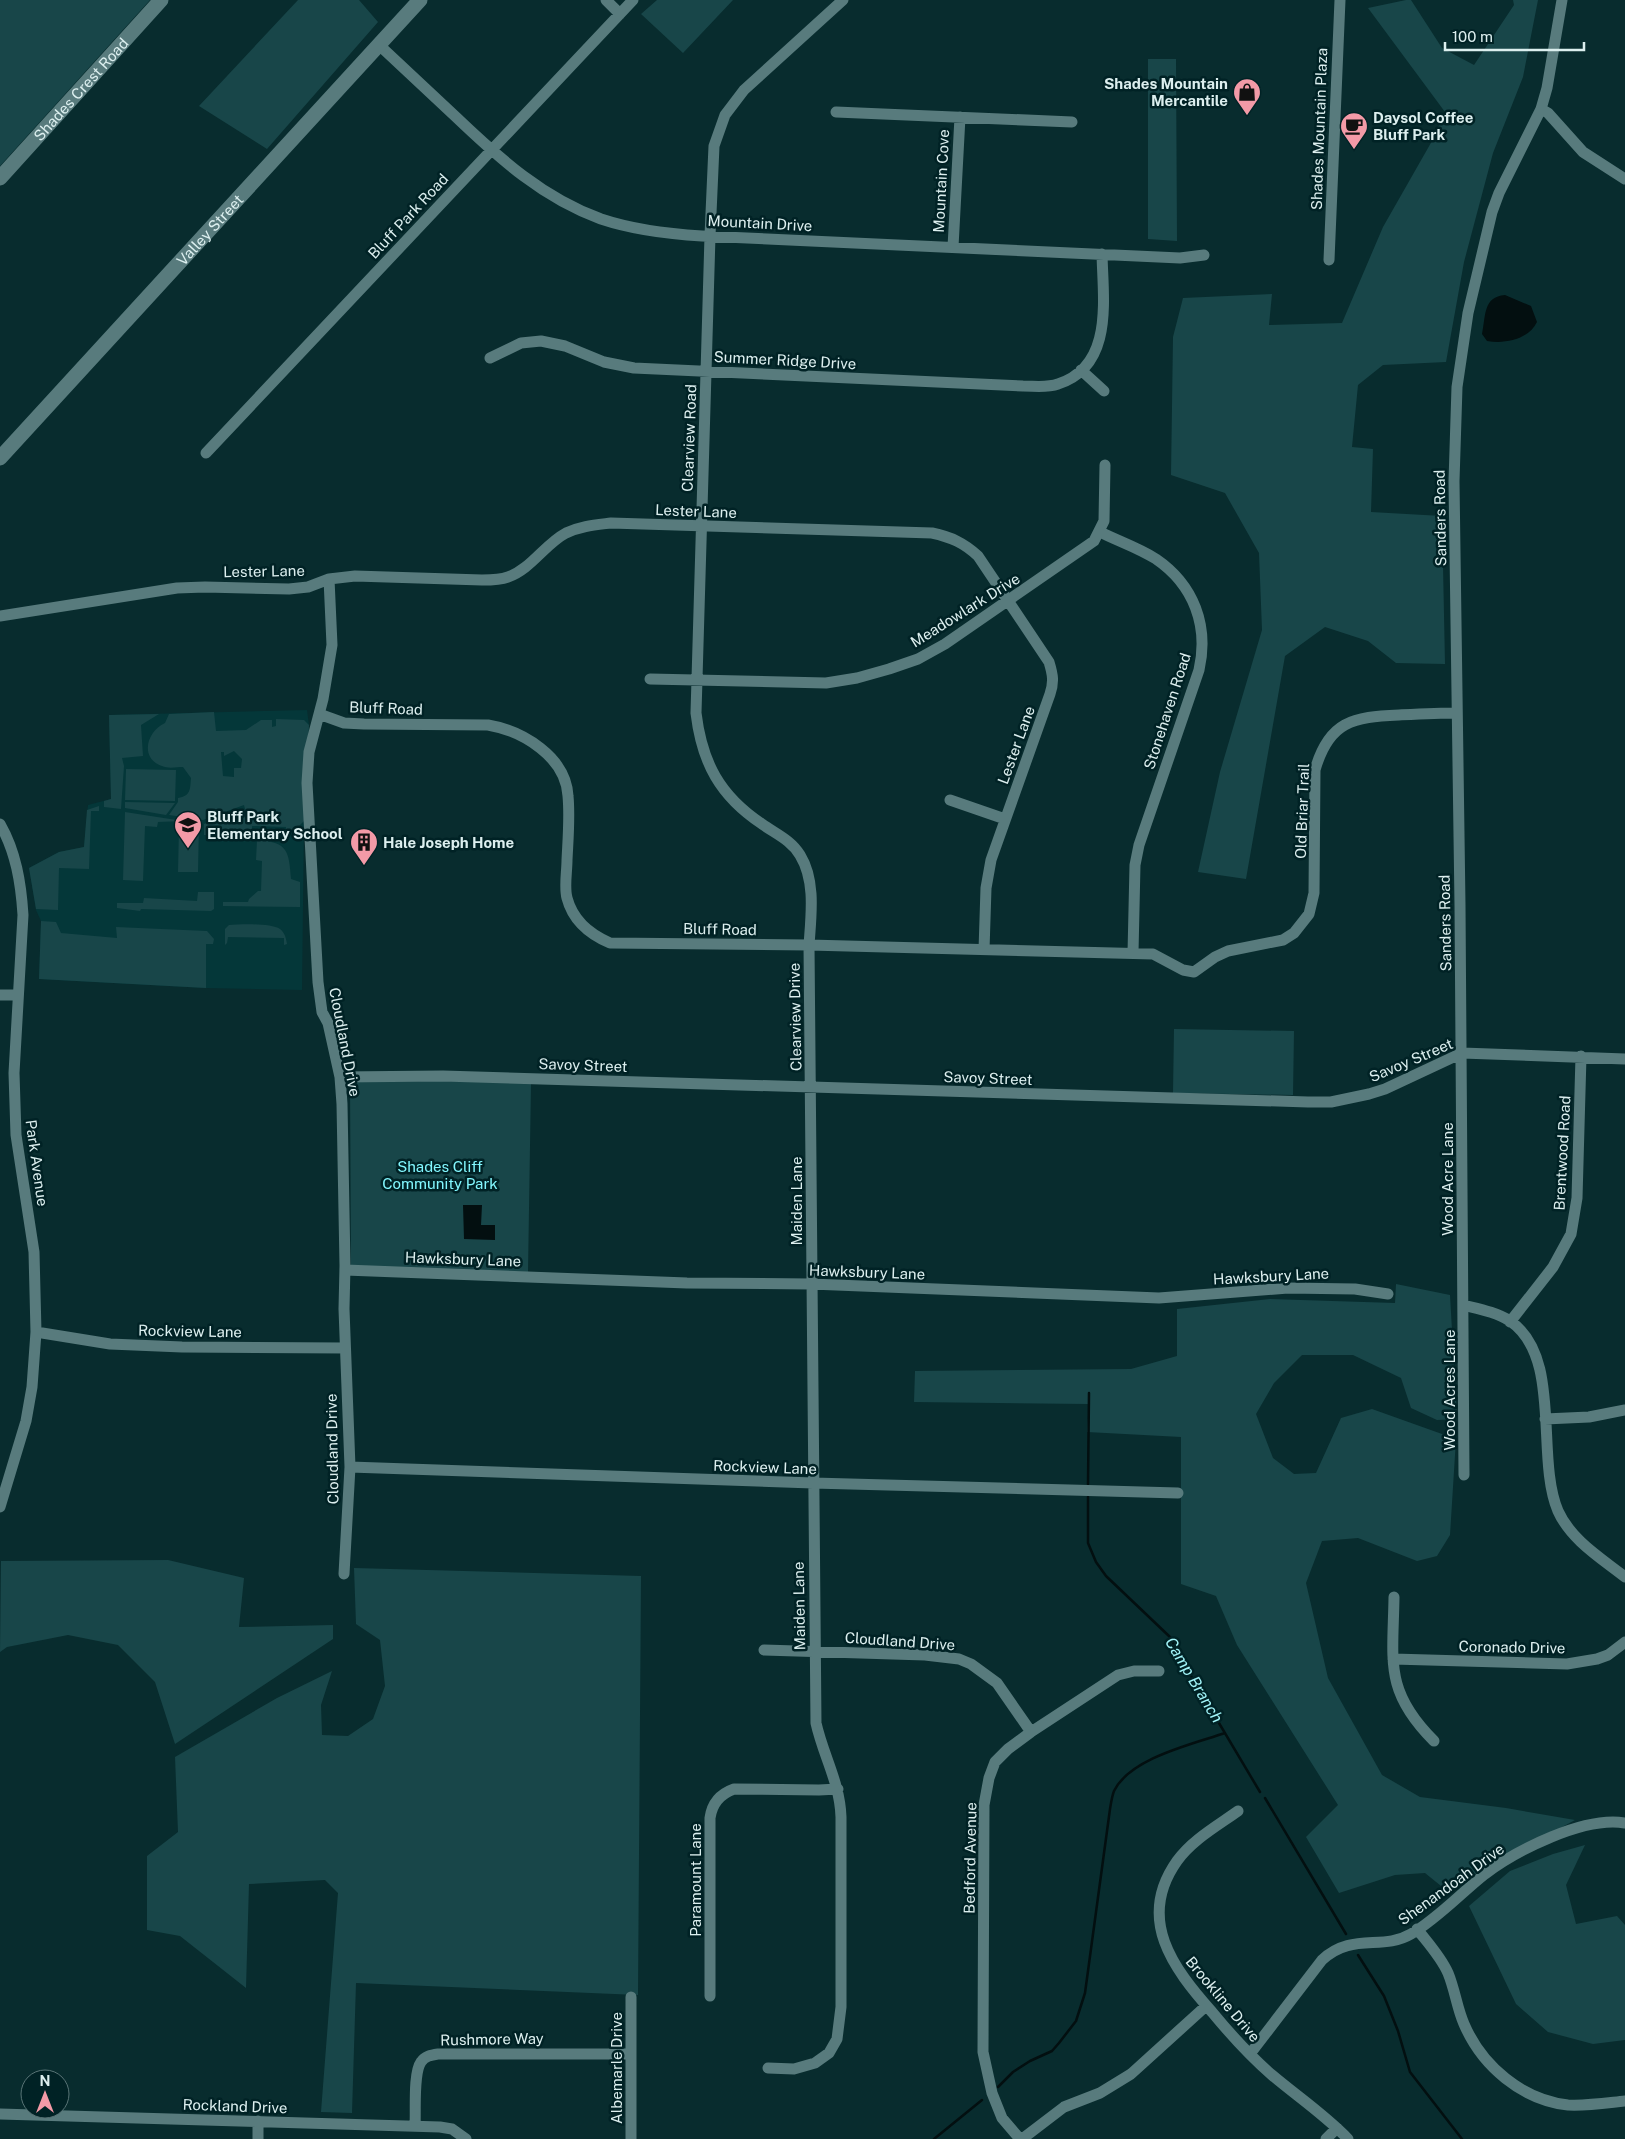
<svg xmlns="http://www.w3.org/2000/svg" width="1625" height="2139" font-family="'Public Sans',sans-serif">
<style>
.built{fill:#043739}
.green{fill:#184649;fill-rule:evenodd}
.water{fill:#030f10}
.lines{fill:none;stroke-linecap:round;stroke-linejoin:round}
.stream{stroke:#030f10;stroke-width:2.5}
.street{stroke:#587b7d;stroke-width:11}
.secondary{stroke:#587b7d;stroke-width:15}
.labels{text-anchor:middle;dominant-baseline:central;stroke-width:5;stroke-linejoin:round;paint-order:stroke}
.poi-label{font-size:15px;font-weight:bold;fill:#dcefef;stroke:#002225;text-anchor:start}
.street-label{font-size:15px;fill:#dcefef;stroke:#002225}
.park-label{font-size:15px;fill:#82f7fe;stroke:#002225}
.water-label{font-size:16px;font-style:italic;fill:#a1f4f8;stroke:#002225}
</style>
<rect width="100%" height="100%" fill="#082c2e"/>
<path class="built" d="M307,710L309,725L304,821L302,990L206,988L39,979L41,921L36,910L29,868L59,852L84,847L88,805L111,799L109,715Z"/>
<path class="green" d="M0,0H150L0,166Z
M298,0H359L378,22L267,149L199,106Z
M657,0H733L683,53L641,14Z
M1406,0H1411L1442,48L1474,65L1514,5L1513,0H1538L1523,77L1493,153L1464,262L1446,362L1383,365L1358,385L1352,447L1373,449L1371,512L1442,516L1445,664L1396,663L1368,641L1325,627L1285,656L1246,879L1198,872L1220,772L1262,630L1259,553L1225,493L1171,475L1173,337L1183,298L1272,294L1269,325L1342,323L1383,227L1432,141L1445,112L1368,8Z
M1148,59H1176L1177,241L1148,239Z
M214,712L216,731L246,730L261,720H272V727L276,726V719L304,720L309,725L304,821L296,829L286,831V827L252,826V836L204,835V824L245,809L244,805L203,820L169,815L178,802V798C191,796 190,789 191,778L183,767C177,767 168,769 162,766C139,758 147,731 165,723L169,714ZM234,751L242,759L241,768H234V777L223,776L221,752H224V756Z
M159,714L141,725L143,756L122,758L124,766L121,809L104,807V801L111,799L109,715Z
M126,769L176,770L175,801L125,800Z
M125,802L175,803L166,815L125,808Z
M99,806V811H91L89,869L59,868L58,910L36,909L29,868L59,852L84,847L87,810Z
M125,812L183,821L158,822L157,827L145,826L143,881L123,880Z
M188,823L199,824L198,872H178L179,827L188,828Z
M257,840C288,842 289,851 291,879L300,882V907L223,906V902H248L249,899L258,891H261L262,861L256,860Z
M198,892H214V909L211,911L141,909L140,911L117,908V903H143L144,898L197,901Z
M41,921L56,922L61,933L117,938L116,927L207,931L214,939L213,944H206V988L39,979Z
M229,925C241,924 271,923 280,929C285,933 286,938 287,944L284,945V938L228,937L227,943L225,945V929Z
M1174,1029L1294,1031L1293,1095L1173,1093Z
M440,1081L531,1083L528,1272L351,1266L350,1082Z
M1396,1284L1450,1295L1457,1419L1437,1420L1411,1408L1401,1378L1353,1355H1302L1274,1383L1256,1414L1273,1458L1294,1474L1316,1473L1341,1418L1372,1409L1456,1439L1450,1535L1437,1556L1417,1561L1358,1538L1322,1541L1306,1583L1328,1678L1382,1775L1420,1797L1506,1808L1575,1820L1446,1890L1425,1873L1395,1875L1339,1893L1306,1837L1338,1805L1237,1645L1216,1596L1181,1584V1437L1087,1432L1089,1404L914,1402L915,1371L1131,1369L1177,1356V1309L1270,1299L1395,1303Z
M168,1560L244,1578L239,1627L333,1625V1639L175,1744L155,1682L118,1645L68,1635L7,1647L0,1652L1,1561Z
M354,1568L641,1576L638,1995L356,1983L352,2113L321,2112L338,1893L325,1880L249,1884L246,1988L180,1936L147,1930V1856L178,1832L175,1757L277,1698L332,1671L321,1705L322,1735L348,1736L373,1719L385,1686L380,1640L356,1624Z
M1585,1845L1566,1885L1576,1924L1617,1916L1625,1925V2040L1593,2044L1548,2032L1516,2004L1469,1906L1510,1871L1553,1854Z"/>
<path class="water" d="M1505,295L1531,306L1537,322C1528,340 1505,344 1487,341L1482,334C1486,315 1483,297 1505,295Z
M463,1205H482L481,1225H495V1240L464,1239Z"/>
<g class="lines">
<path class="stream" d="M1088,1484L1089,1393
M1088,1497V1543L1096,1562L1106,1576L1170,1637L1191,1676L1260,1792
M1265,1798L1346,1934
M1358,1955L1384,1996L1398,2031L1410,2072L1462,2139
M998,2087L1013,2072L1030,2061L1052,2051L1059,2043L1076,2021L1085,1993L1110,1809C1111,1803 1112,1796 1114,1791C1130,1758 1193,1744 1225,1733
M934,2139L982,2100"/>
<path class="street" d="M606,0L620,14
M378,44C404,68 430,93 456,117C500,159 543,198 601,219C634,230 668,234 702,236L1180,258L1204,255
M1541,109L1548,113L1583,152L1625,179
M836,112L1072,122
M953,247L960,117
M1329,260L1340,0
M490,358L521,343L541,341L565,346L604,362L634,368L1023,386C1035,386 1047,388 1058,384C1114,366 1103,300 1102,254
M1081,370L1104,391
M206,453L633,0
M1100,532C1118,541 1139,548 1156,559C1194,585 1209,626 1199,670L1139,845L1135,865L1133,953
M329,579L332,645L323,699L309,752L307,783L318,982L322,1012L328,1023L340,1077L342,1104L345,1266L344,1309L350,1467L344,1574
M0,616L177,588L205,587L289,589L308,587L329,579L355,576L482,580C490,580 500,580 508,577C531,569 545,544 566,533C581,526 595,525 611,523L932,533C951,537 964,543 978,556L1049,662C1053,675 1054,682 1050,694L991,860L986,888L984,950
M650,679L826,683L857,678L889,669L918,659L945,644L1094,541L1104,521L1105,465
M319,714L344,723L364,724L488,725C523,731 566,757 568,796C570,817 568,839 567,860C567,872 564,887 567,898C573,921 589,934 610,943L809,945L1153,954L1183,970L1194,972L1215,957L1228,951L1283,940L1294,933L1309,914L1314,893L1315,770C1329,721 1353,717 1399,715C1419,714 1438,713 1457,713
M950,800L1005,819
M0,824C16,852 21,883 23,915L14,1073L16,1135L34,1252L36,1332L32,1387L26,1421L0,1507
M0,995H18
M340,1077L443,1076L1308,1102H1331L1369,1094L1385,1089L1462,1053L1625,1059
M345,1270L687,1283L811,1284L1159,1298L1288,1288L1355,1289L1388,1294
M1463,1305C1479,1309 1496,1312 1510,1321C1563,1357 1535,1457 1558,1511C1571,1540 1601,1558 1625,1577
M1510,1322L1553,1267L1571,1234L1577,1198L1581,1056
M36,1332L110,1344L182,1347L345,1348
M1545,1419L1589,1417L1625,1410
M350,1467L813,1483L1178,1493
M1464,1475L1460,905L1454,481L1457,387L1468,313L1478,271L1492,212L1499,193L1541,109L1547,88L1562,0
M1394,1597C1393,1662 1384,1691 1434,1741
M764,1650L925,1655L959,1659L971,1664L997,1683L1031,1732
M1393,1659L1567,1664L1597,1659L1608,1655L1625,1642
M1238,1811C1217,1826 1192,1840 1177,1861C1136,1919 1173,1968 1212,2012C1231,2035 1250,2056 1272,2075C1298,2097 1325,2115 1348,2139
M1417,1929C1428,1943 1441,1957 1448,1973C1455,1990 1457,2008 1464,2024C1482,2066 1522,2100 1568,2105C1587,2106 1606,2103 1625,2101
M710,1996V1818C712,1803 720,1794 734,1789L819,1790L838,1789
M631,1997V2139
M1250,2054L1322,1960C1352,1932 1382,1951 1411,1934C1437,1919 1461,1893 1485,1874C1517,1850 1584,1816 1625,1823
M768,2068L794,2069L815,2063L829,2053L837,2039L841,2007V1817C840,1783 823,1755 816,1723L809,945C811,916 816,881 800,855C791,840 776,834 762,824C720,796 702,763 696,713L710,236L714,146L725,115L744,90L843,0
M0,2114L440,2127L452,2129L466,2139
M258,2121V2139
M415,2125C416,2111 413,2073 421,2062C425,2056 431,2055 438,2054H630
M1020,2139L1002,2118L992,2093L983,2052L984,1805L989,1778L995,1762L1008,1749L1031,1732L1118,1675L1134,1671H1159
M1022,2139L1064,2107L1100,2093L1131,2074L1206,2006
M1326,2139L1337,2128"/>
<g class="secondary">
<path id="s1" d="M0,178L161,0"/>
<path id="s2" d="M0,458L420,0"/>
</g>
</g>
<defs>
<g id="shop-pin" transform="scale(1.4375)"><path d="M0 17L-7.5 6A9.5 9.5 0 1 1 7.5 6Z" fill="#f39aa7" stroke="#002225"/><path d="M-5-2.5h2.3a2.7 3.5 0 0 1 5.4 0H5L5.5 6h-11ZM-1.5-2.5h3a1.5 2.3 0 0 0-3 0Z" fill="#111"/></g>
<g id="cafe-pin" transform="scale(1.4375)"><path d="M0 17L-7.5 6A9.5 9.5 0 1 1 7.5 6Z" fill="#f39aa7" stroke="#002225"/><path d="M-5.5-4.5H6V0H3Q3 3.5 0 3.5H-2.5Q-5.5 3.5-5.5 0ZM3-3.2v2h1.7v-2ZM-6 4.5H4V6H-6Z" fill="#111"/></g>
<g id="school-pin" transform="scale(1.4375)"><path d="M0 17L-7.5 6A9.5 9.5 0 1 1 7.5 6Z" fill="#f39aa7" stroke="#002225"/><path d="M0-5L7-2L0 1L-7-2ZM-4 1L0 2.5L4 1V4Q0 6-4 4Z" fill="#111"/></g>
<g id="building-pin" transform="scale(1.4375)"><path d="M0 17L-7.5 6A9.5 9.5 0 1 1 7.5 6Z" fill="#f39aa7" stroke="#002225"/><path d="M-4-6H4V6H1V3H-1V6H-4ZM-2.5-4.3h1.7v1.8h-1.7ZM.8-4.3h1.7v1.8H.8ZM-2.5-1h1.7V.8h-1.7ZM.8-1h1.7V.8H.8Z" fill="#111"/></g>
</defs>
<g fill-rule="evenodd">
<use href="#shop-pin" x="1247" y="92"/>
<use href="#cafe-pin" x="1354" y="126"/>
<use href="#school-pin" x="188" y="825"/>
<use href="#building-pin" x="364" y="842"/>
</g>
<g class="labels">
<g class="poi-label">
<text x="1228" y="83" text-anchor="end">Shades Mountain<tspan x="1228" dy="17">Mercantile</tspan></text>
<text x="1373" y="117">Daysol Coffee<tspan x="1373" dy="17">Bluff Park</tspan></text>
<text x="207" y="816">Bluff Park<tspan x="207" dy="17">Elementary School</tspan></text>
<text x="383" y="842">Hale Joseph Home</text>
</g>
<g class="street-label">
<text stroke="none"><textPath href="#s1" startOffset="120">Shades Crest Road</textPath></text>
<text transform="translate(1319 129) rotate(-88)">Shades Mountain Plaza</text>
<text transform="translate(941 181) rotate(-87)">Mountain Cove</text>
<text transform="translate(408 216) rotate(-47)">Bluff Park Road</text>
<text transform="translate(760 223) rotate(3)">Mountain Drive</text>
<text stroke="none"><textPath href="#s2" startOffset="310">Valley Street</textPath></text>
<text transform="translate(785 360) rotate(3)">Summer Ridge Drive</text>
<text transform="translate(689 438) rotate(-88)">Clearview Road</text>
<text transform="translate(696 511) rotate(2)">Lester Lane</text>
<text transform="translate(1440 518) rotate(-91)">Sanders Road</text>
<text transform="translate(264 571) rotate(-1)">Lester Lane</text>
<text transform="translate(965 610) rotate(-32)">Meadowlark Drive</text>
<text transform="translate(386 708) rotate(2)">Bluff Road</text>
<text transform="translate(1167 711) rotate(-72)">Stonehaven Road</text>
<text transform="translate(1016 745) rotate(-70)">Lester Lane</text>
<text transform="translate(1302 811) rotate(-88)">Old Briar Trail</text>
<text transform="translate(1445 923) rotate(-91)">Sanders Road</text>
<text transform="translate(720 929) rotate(1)">Bluff Road</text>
<text transform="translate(795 1017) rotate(-91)">Clearview Drive</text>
<text transform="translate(345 1042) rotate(79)">Cloudland Drive</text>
<text transform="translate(1411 1060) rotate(-23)">Savoy Street</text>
<text transform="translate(583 1065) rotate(2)">Savoy Street</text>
<text transform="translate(988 1078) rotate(2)">Savoy Street</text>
<text transform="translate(1562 1153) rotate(-87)">Brentwood Road</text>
<text transform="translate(37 1163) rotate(82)">Park Avenue</text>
<text transform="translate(1447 1179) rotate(-90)">Wood Acre Lane</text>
<text transform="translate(796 1201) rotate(-90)">Maiden Lane</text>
<text transform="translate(463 1259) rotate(2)">Hawksbury Lane</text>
<text transform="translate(867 1272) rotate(2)">Hawksbury Lane</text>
<text transform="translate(1271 1276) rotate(-3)">Hawksbury Lane</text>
<text transform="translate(190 1331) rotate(1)">Rockview Lane</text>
<text transform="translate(1449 1390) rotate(-90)">Wood Acres Lane</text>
<text transform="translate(332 1449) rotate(-91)">Cloudland Drive</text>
<text transform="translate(765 1467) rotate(2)">Rockview Lane</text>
<text transform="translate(799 1606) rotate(-91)">Maiden Lane</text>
<text transform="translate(900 1641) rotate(4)">Cloudland Drive</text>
<text transform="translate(1512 1647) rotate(1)">Coronado Drive</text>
<text transform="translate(970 1858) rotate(-89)">Bedford Avenue</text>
<text transform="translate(695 1880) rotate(-90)">Paramount Lane</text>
<text transform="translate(1451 1884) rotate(-36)">Shenandoah Drive</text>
<text transform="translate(1223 1999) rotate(50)">Brookline Drive</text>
<text transform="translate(492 2039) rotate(-1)">Rushmore Way</text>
<text transform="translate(616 2068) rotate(-90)">Albemarle Drive</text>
<text transform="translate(235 2106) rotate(2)">Rockland Drive</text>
</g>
<g class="park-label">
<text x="440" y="1166">Shades Cliff<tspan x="440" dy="17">Community Park</tspan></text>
</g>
<g class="water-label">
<text transform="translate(1194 1680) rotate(59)">Camp Branch</text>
</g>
</g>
<g transform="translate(45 2094)"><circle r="24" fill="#002225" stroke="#587476"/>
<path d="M0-4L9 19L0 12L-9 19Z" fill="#f39aa7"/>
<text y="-8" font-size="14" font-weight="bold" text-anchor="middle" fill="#dcefef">N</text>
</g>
<path d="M1445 42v8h139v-8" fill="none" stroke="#dcefef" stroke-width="2.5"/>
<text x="1452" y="42" font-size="15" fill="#dcefef" stroke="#002225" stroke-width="4" paint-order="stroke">100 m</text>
</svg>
